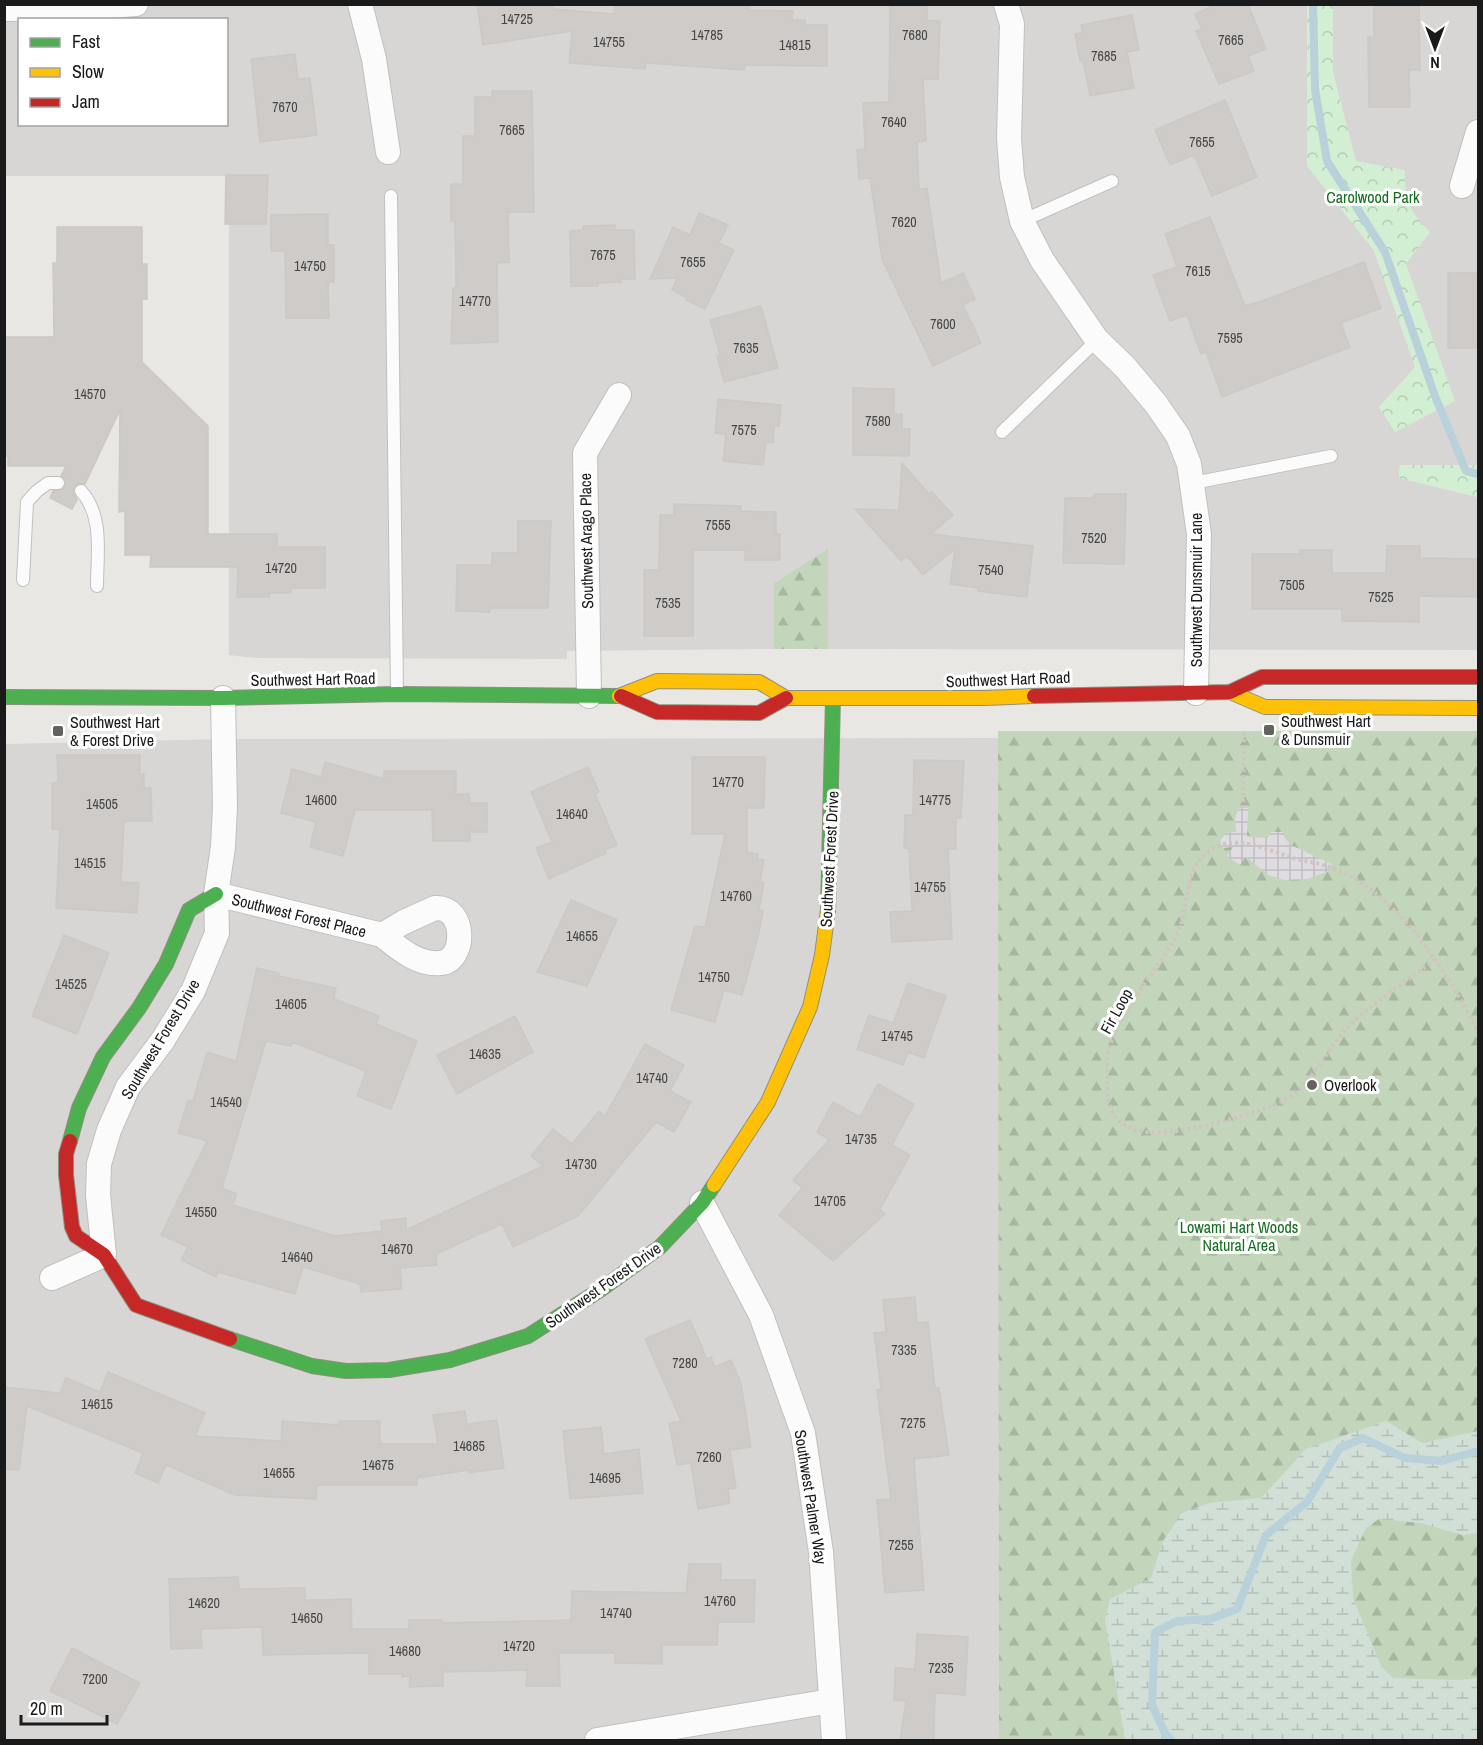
<svg xmlns="http://www.w3.org/2000/svg" width="1483" height="1745" font-family="'Archivo Narrow',sans-serif">
<style>
.residential{fill:#d8d6d4;fill-rule:evenodd}
.forest{fill:url(#forest-firs)}
.wetland{fill:url(#wetland-marsh)}
.park{fill:url(#park-crowns)}
.plaza{fill:url(#plaza-grid)}
.lines{fill:none;stroke-linecap:round;stroke-linejoin:round}
.stream{stroke:#b9d1da;stroke-width:8}
.building{fill:#cecbc8;stroke:#ccc8c4;stroke-width:1.5}
.lane-casing{stroke:#c1c0bf;stroke-width:14}
.street-casing{stroke:#c1c0bf;stroke-width:26}
.fast-casing{stroke:#8e907d;stroke-width:16}
.slow-casing{stroke:#8e907d;stroke-width:16}
.jam-casing{stroke:#8e907d;stroke-width:16}
.path{stroke:#d0c4c1;stroke-width:4;stroke-dasharray:3 3;stroke-linecap:butt}
.lane{stroke:#fcfbfb;stroke-width:12}
.street{stroke:#fcfbfb;stroke-width:24}
.fast{stroke:#4caf50;stroke-width:14}
.slow{stroke:#ffc107;stroke-width:14}
.jam{stroke:#c62828;stroke-width:14}
.poi-dot{fill:#626260;stroke:#fff;stroke-width:2}
.labels{text-anchor:middle;dominant-baseline:central;stroke-width:6;stroke-linejoin:round;paint-order:stroke}
.number-label{font-size:14px;fill:#474646}
.park-label{font-size:16px;fill:#146d1f;stroke:#fff}
.street-label{font-size:16px;fill:#1a1a1a;stroke:#fff}
.poi-label{font-size:16px;fill:#1a1a1a;stroke:#fff;text-anchor:start}
</style>
<defs>
<pattern id="forest-firs" width="22" height="20" patternUnits="userSpaceOnUse" patternTransform="scale(1.5)"><rect width="22" height="20" fill="#c3d5ba"/><path d="M5 1l3.5 6h-7zM16 11l3.5 6h-7z" fill="#a7b69f"/></pattern>
<pattern id="wetland-marsh" width="20" height="14" patternUnits="userSpaceOnUse" patternTransform="scale(1.5)"><rect width="20" height="14" fill="#d2dfd7"/><path d="M1 5h8M5 5V1M11 12h8M15 12V8" fill="none" stroke="#b4bfb8"/></pattern>
<pattern id="park-crowns" width="20" height="18" patternUnits="userSpaceOnUse" patternTransform="scale(1.5)"><rect width="20" height="18" fill="#d2eed3"/><path d="M2 6a3 3 0 1 1 6 0M12 15a3 3 0 1 1 6 0" fill="none" stroke="#b4ccb5"/></pattern>
<pattern id="plaza-grid" width="8" height="8" patternUnits="userSpaceOnUse" patternTransform="scale(1.5)"><rect width="8" height="8" fill="#dfdde2"/><path d="M0 4h8M4 0v8" fill="none" stroke="#bfbdc1"/></pattern>
</defs>
<rect width="100%" height="100%" fill="#e9e7e3"/>
<path class="residential" d="M4,5H1478V465H1400L1399,478L1478,497V650L828,649V550L774,583V649L567,651V659L256,658L229,655V176H5ZM20,20H226V124H20Z
M998,738L1000,1740H5L4,744L224,739Z"/>
<path class="forest" d="M828,549V649H774V583Z
M998,731H1478V1740H999Z"/>
<path class="wetland" d="M1386,1421L1422,1443L1478,1431V1533L1462,1535L1421,1523L1379,1519L1366,1528L1351,1560L1353,1598L1381,1666L1393,1678L1459,1680L1478,1678V1740H1125L1105,1619L1110,1599L1151,1578L1163,1541L1182,1513L1209,1503L1261,1498L1306,1449Z"/>
<path class="park" d="M1307,5H1333V72L1356,161L1405,170C1404,198 1410,213 1430,232L1406,264L1455,401L1395,432L1379,407L1415,367L1374,251L1307,166Z
M1400,465H1478V497L1399,478Z"/>
<path class="plaza" d="M1239,808H1248L1247,837L1268,838L1271,832H1283L1284,837L1291,845L1332,864L1329,871L1307,879L1285,880L1268,875L1248,858H1245L1240,865L1227,856L1233,847L1223,848L1220,840L1228,832H1236L1235,818Z"/>
<g class="lines">
<path class="stream" d="M1313,4L1315,89L1327,161L1385,252L1435,396L1466,471L1478,474
M1171,1740L1165,1733L1152,1705L1155,1632L1177,1621L1210,1619L1237,1609L1266,1535L1307,1502L1340,1448L1363,1438L1405,1458L1442,1461L1478,1451"/>
</g>
<path class="building" d="M477,4H553L554,9L614,14L615,4H728L750,6L749,10L793,11L792,20H805V25H827V66L745,65L744,70L646,63L645,69L569,63L572,31L483,45Z
M890,4H927V20L940,21L938,79H923L926,141L917,142L919,189L927,188L941,283L963,273L975,299L963,305L981,343L933,366L882,259L870,178L859,179L857,150L865,149L863,103L889,102Z
M1217,4H1248L1266,49L1248,56L1254,71L1219,84L1196,31L1202,29L1195,14Z
M1374,4H1419L1420,70H1409L1410,107H1369L1368,37H1374Z
M1132,15L1139,50L1127,52L1134,88L1090,96L1083,61H1080L1075,34L1083,33L1081,25Z
M295,54L298,79L310,78L317,135L260,142L251,59Z
M492,91H532L534,212H508L509,262L497,263L498,342L451,344L453,288L456,287L455,221H451V184H463V136H475V97H492Z
M1225,100L1257,177L1212,196L1194,155L1170,165L1155,130Z
M226,175H268L266,224H225Z
M699,213L728,225L719,243L734,250L705,309L686,300L687,298L672,290L677,278L650,279L673,227L690,235Z
M328,214V245H334V282H328L329,318H286L285,251H271V215Z
M1210,217L1245,306L1262,301L1364,262L1381,308L1341,323L1350,347L1222,397L1206,352L1201,354L1187,315L1170,321L1153,275L1177,267L1165,234Z
M615,225V230H634L635,279H621V282L598,283V286H571L570,231L583,230V226Z
M57,227H142V264H147V299H142V362L208,426V534H277V547H325V588H291V593H269V597H237L238,567H150L151,555H125V511L119,512L120,410L85,484L80,483L74,487L73,492L77,500L72,509L50,498L53,491L62,490L65,487V479L61,476L66,466H8V456H4V337H54L53,263H57Z
M1448,273H1479V348H1448Z
M761,306L778,368L724,382L717,356L720,355L710,320Z
M853,388L894,389V414H902V429H910L909,456L853,455Z
M718,399L781,405L779,426H774L773,443L766,442L763,465L723,461L726,434L715,433Z
M902,463L929,494L932,492L953,515L931,534L1033,546L1027,597L978,591L979,588L950,584L955,549L923,575L907,556L901,561L855,509L899,510Z
M1094,494H1126L1124,564L1063,563L1065,498H1094Z
M674,504L741,506V511L776,512V534H780V560H745V550H693V636H644V570H659L660,515H674Z
M518,521H551L548,608H490V612L456,611L457,565H492V553H518Z
M1387,546H1420V558L1479,559V597L1419,596V622L1342,621V609H1252V554H1300V550H1332V573H1386Z
M57,755H140V774H144V788H151L152,821H124L121,882L139,883L137,913L56,908L60,829H52V783L58,782Z
M692,757H765L764,808H747V852L758,854L757,859L764,860L760,882L764,883L759,910L763,911L758,937L742,995L724,990L715,1022L671,1010L695,926L705,927L725,834H692Z
M914,760L964,761L961,818H956V849H948L952,939L892,942L890,912L912,911L909,849L904,848L905,815H913Z
M325,762L384,779V771H456V794H469L470,803H487V832H470V841H433L432,810H355L343,856L310,847L316,822L281,813L292,769L321,777Z
M588,767L599,792L595,794L617,845L605,850L606,853L549,879L536,848L552,842L531,792Z
M571,900L617,920L587,986L537,972Z
M64,935L109,953L77,1034L32,1016Z
M257,968L279,973V976L336,988L334,999L379,1016L376,1024L417,1041L391,1109L357,1096L366,1071L292,1042L291,1046L266,1041L222,1188L237,1194L233,1205L335,1236L382,1231L381,1221L406,1218V1230L543,1166L531,1156L553,1129L572,1144L599,1111L605,1116L645,1044L684,1065L670,1091L691,1102L674,1132L656,1122L578,1216L513,1247L502,1224L436,1254L437,1265L400,1268L402,1289L361,1292L360,1284L303,1267L295,1294L218,1272L216,1277L181,1260L188,1247L161,1235L207,1141L178,1133L188,1100L193,1101L207,1052L236,1061Z
M908,983L946,996L924,1058L908,1052L903,1065L857,1049L869,1015L893,1023Z
M515,1016L533,1052L457,1094L437,1055Z
M878,1084L914,1104L892,1145L910,1155L880,1209L885,1214L833,1261L779,1215L802,1188L793,1180L829,1140L817,1132L833,1102L860,1117Z
M915,1297L917,1323L928,1322L935,1388H939L949,1455L914,1459L924,1590L885,1593L877,1500L891,1499L877,1390L881,1389L874,1333L886,1332L883,1300Z
M690,1320L707,1359L711,1357L715,1367L731,1360L741,1383L751,1447L730,1450L736,1488L728,1489L730,1503L698,1509L691,1463L677,1465L669,1423L681,1421L645,1339Z
M108,1372L205,1413L195,1436L281,1441L282,1421L339,1425V1421H380V1444H438L433,1415L465,1411L467,1424L497,1420L504,1468L469,1473V1470L417,1478V1485H317L316,1499L235,1495L166,1465L158,1483L135,1473L143,1453L27,1406L19,1470L4,1469V1387L60,1393L66,1378L100,1392Z
M601,1427L604,1454L639,1449L643,1493L570,1499L563,1431Z
M689,1564H721V1580H755L754,1622H718L717,1645H662V1664L615,1663V1653H559L560,1686H526L527,1670L443,1672V1686L409,1687L410,1676L402,1677V1674H369V1653L263,1655L262,1627L201,1629L202,1648L171,1649L169,1579L238,1577L239,1589L305,1588V1600L351,1599L352,1629H409V1620H442V1623L571,1620L572,1591L686,1593Z
M917,1634L968,1637L965,1695L935,1693L934,1740H900L906,1701L894,1700L895,1668L915,1669Z
M72,1648L140,1683L117,1724L50,1691Z"/>
<g class="lines">
<g class="lane-casing">
<path id="lane" d="M391,196L397,693
M1022,221L1112,181
M1002,432L1097,340
M1193,483L1331,456
M81,491C104,516 97,555 97,586
M23,580L27,502L37,491L48,483H58"/>
</g>
<g class="street-casing">
<path id="street" d="M360,4L374,59L388,152
M1006,4L1012,24L1009,139L1012,177L1022,221L1042,260L1097,340L1125,367L1156,404L1178,436L1189,464L1199,534L1196,693
M4,9L82,8L136,4
M1462,186L1478,132
M589,696L585,453L619,395
M216,894L382,935
M435,908C467,906 466,962 440,963C417,965 398,948 382,935L404,922Z
M702,1203L761,1315L803,1433L821,1552L834,1740
M52,1278L104,1255L98,1195L99,1164L109,1130L128,1087L163,1040L193,991L217,933L216,894L223,847L225,807L223,698
M597,1740L831,1701"/>
</g>
<g class="fast-casing">
<path id="fast" d="M4,697L223,698L397,694L619,696
M828,910L833,698
M70,1141L79,1108L103,1057L139,1008L166,964L189,910L216,894
M230,1339L312,1366L346,1371L389,1370L450,1360L528,1336L600,1290L660,1247L702,1203L714,1185"/>
</g>
<g class="slow-casing">
<path id="slow" d="M1230,692L1265,707L1478,708
M619,696L657,681L759,682L786,698H984L1034,696
M714,1185L768,1102L810,1007L822,955L828,910"/>
</g>
<g class="jam-casing">
<path id="jam" d="M621,696L657,712L759,713L786,698
M1034,696L1230,692L1262,677H1478
M70,1141L66,1154V1175L72,1227L76,1236L104,1255L136,1305L230,1339"/>
</g>
<path class="path" d="M1243,808L1244,731
M1435,960C1408,980 1372,1003 1349,1026C1328,1047 1310,1088 1284,1100C1265,1110 1242,1116 1220,1122C1178,1132 1106,1152 1107,1084C1108,1073 1106,1059 1109,1048C1122,1009 1152,976 1173,942C1191,914 1180,873 1208,852C1232,833 1263,848 1287,856C1302,862 1318,862 1332,868C1399,893 1446,972 1478,1031"/>
<use href="#lane" class="lane"/>
<use href="#street" class="street"/>
<use href="#fast" class="fast"/>
<use href="#slow" class="slow"/>
<use href="#jam" class="jam"/>
</g>
<g class="poi-dot">
<rect x="1263" y="724" width="12" height="12" rx="3"/>
<rect x="52" y="725" width="12" height="12" rx="3"/>
<circle cx="1312" cy="1085" r="6"/>
</g>
<g class="labels">
<g class="number-label">
<text x="517" y="19">14725</text>
<text x="707" y="35">14785</text>
<text x="915" y="35">7680</text>
<text x="1231" y="40">7665</text>
<text x="609" y="42">14755</text>
<text x="795" y="45">14815</text>
<text x="1104" y="56">7685</text>
<text x="285" y="107">7670</text>
<text x="894" y="122">7640</text>
<text x="512" y="130">7665</text>
<text x="1202" y="142">7655</text>
<text x="904" y="222">7620</text>
<text x="603" y="255">7675</text>
<text x="693" y="262">7655</text>
<text x="310" y="266">14750</text>
<text x="1198" y="271">7615</text>
<text x="475" y="301">14770</text>
<text x="943" y="324">7600</text>
<text x="1230" y="338">7595</text>
<text x="746" y="348">7635</text>
<text x="90" y="394">14570</text>
<text x="878" y="421">7580</text>
<text x="744" y="430">7575</text>
<text x="718" y="525">7555</text>
<text x="1094" y="538">7520</text>
<text x="281" y="568">14720</text>
<text x="991" y="570">7540</text>
<text x="1292" y="585">7505</text>
<text x="1381" y="597">7525</text>
<text x="668" y="603">7535</text>
<text x="728" y="782">14770</text>
<text x="321" y="800">14600</text>
<text x="935" y="800">14775</text>
<text x="102" y="804">14505</text>
<text x="572" y="814">14640</text>
<text x="90" y="863">14515</text>
<text x="930" y="887">14755</text>
<text x="736" y="896">14760</text>
<text x="582" y="936">14655</text>
<text x="714" y="977">14750</text>
<text x="71" y="984">14525</text>
<text x="291" y="1004">14605</text>
<text x="897" y="1036">14745</text>
<text x="485" y="1054">14635</text>
<text x="652" y="1078">14740</text>
<text x="226" y="1102">14540</text>
<text x="861" y="1139">14735</text>
<text x="581" y="1164">14730</text>
<text x="830" y="1201">14705</text>
<text x="201" y="1212">14550</text>
<text x="397" y="1249">14670</text>
<text x="297" y="1257">14640</text>
<text x="904" y="1350">7335</text>
<text x="685" y="1363">7280</text>
<text x="97" y="1404">14615</text>
<text x="913" y="1423">7275</text>
<text x="469" y="1446">14685</text>
<text x="709" y="1457">7260</text>
<text x="378" y="1465">14675</text>
<text x="279" y="1473">14655</text>
<text x="605" y="1478">14695</text>
<text x="901" y="1545">7255</text>
<text x="720" y="1601">14760</text>
<text x="204" y="1603">14620</text>
<text x="616" y="1613">14740</text>
<text x="307" y="1618">14650</text>
<text x="519" y="1646">14720</text>
<text x="405" y="1651">14680</text>
<text x="941" y="1668">7235</text>
<text x="95" y="1679">7200</text>
</g>
<g class="park-label">
<text x="1373" y="197">Carolwood Park</text>
<text x="1239" y="1227">Lowami Hart Woods<tspan x="1239" dy="18">Natural Area</tspan></text>
</g>
<g class="street-label">
<text transform="translate(586 541) rotate(-91)">Southwest Arago Place</text>
<text transform="translate(1196 590) rotate(-90)">Southwest Dunsmuir Lane</text>
<text transform="translate(313 679) rotate(-1)">Southwest Hart Road</text>
<text transform="translate(1008 679) rotate(-2)">Southwest Hart Road</text>
<text transform="translate(829 859) rotate(-87)">Southwest Forest Drive</text>
<text transform="translate(299 915) rotate(14)">Southwest Forest Place</text>
<text transform="translate(1116 1011) rotate(-61)">Fir Loop</text>
<text transform="translate(160 1039) rotate(-59)">Southwest Forest Drive</text>
<text transform="translate(603 1285) rotate(-35)">Southwest Forest Drive</text>
<text transform="translate(811 1497) rotate(81)">Southwest Palmer Way</text>
</g>
<g class="poi-label">
<text x="1281" y="721">Southwest Hart<tspan x="1281" dy="18">&amp; Dunsmuir</tspan></text>
<text x="70" y="722">Southwest Hart<tspan x="70" dy="18">&amp; Forest Drive</tspan></text>
<text x="1324" y="1085">Overlook</text>
</g>
</g>
<rect width="1483" height="1745" fill="none" stroke="#1a1a1a" stroke-width="12"/>
<rect x="18" y="18" width="210" height="108" fill="#ffffff" stroke="#a3a3a3" stroke-width="1.5"/>
<rect x="30" y="38" width="30" height="9" fill="#4caf50" stroke="#a3a3a3" stroke-width="1.5"/>
<text x="72" y="48" font-size="18" fill="#1a1a1a">Fast</text>
<rect x="30" y="68" width="30" height="9" fill="#ffc107" stroke="#a3a3a3" stroke-width="1.5"/>
<text x="72" y="78" font-size="18" fill="#1a1a1a">Slow</text>
<rect x="30" y="98" width="30" height="9" fill="#c62828" stroke="#a3a3a3" stroke-width="1.5"/>
<text x="72" y="108" font-size="18" fill="#1a1a1a">Jam</text>
<g transform="translate(1435 48) rotate(180)" stroke="#ffffff" stroke-width="4.5" paint-order="stroke">
<path d="M0-4.5L10 22L0 15L-10 22Z" fill="#1a1a1a"/>
<text y="-9" font-size="16" font-weight="bold" text-anchor="middle" fill="#1a1a1a">N</text>
</g>
<path d="M21 1715v9h86v-9" fill="none" stroke="#1a1a1a" stroke-width="3"/>
<text x="30" y="1715" font-size="18" fill="#1a1a1a" stroke="#ffffff" stroke-width="4.5" paint-order="stroke">20 m</text>
</svg>
